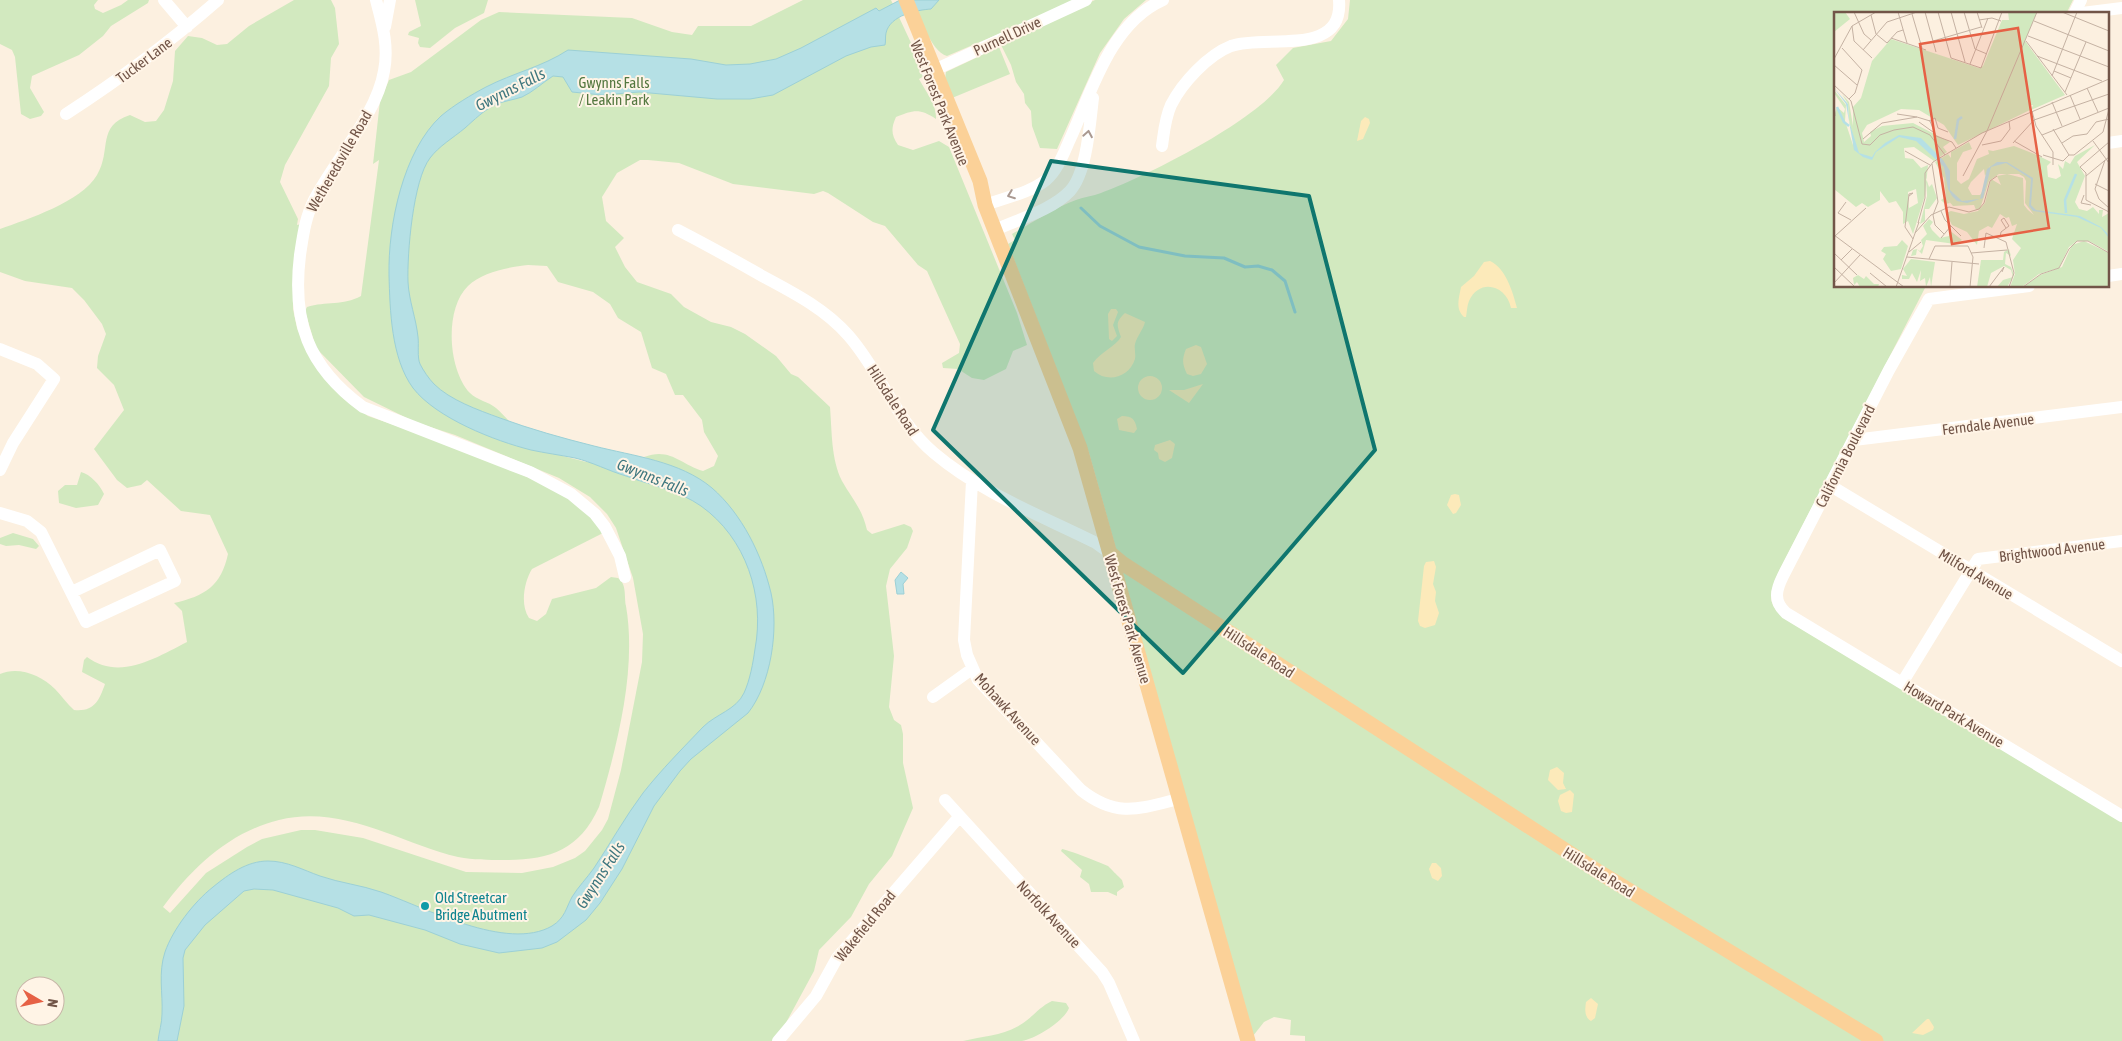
<svg xmlns="http://www.w3.org/2000/svg" width="2122" height="1041" font-family="'Asap Condensed',sans-serif">
<style>
.green{fill:#d2e9bf;fill-rule:evenodd}
.sand{fill:#fceaba}
.water{fill:#b5e0e5;stroke:#9cd0d6}
.lines{fill:none;stroke-linecap:round;stroke-linejoin:round}
.stream{stroke:#9cd0d6;stroke-width:3}
.minor{stroke:#fff;stroke-width:12}
.major{stroke:#fbd198;stroke-width:15}
.oneway{stroke:#aa9991}
.marked{fill:#0f766e;fill-opacity:0.2;stroke:#0f766e;stroke-width:4;stroke-linejoin:round}
.culture-dot{fill:#0f9aa8;stroke:#fff4e6;stroke-width:2}
.labels{text-anchor:middle;dominant-baseline:central;stroke-width:4;stroke-linejoin:round;paint-order:stroke}
.street-label{font-size:15px;fill:#725548;stroke:#fff4e6}
.park-label{font-size:15px;fill:#547840;stroke:#fff4e6}
.culture-label{font-size:15px;fill:#0d838f;stroke:#fff4e6;text-anchor:start}
.water-label{font-size:16px;font-style:italic;fill:#3f777f;stroke:#fff4e6}
.inset-river{fill:none;stroke:#b5e0e5;stroke-width:2.5}
.inset-road{fill:none;stroke:#c5b2a3;stroke-width:1}
.view{fill:#e66145;fill-opacity:0.15;stroke:#e66145;stroke-width:2.5}
.inset-edge{fill:none;stroke:#725548;stroke-width:2.5}
</style>
<rect width="100%" height="100%" fill="#fcf0e0"/>
<path class="green" d="M0,0H98L94,5L95,9L103,13L121,5L128,0H149L148,3L111,26L103,36L79,55L32,76L30,88L44,112L41,116L30,119L21,114L15,57L12,50L0,44Z
M294,0H331L335,8L339,44L331,58L329,86L285,165L280,182L298,219L297,225L301,224L293,291V309L297,328L314,363L344,399L368,416L452,445L560,491L607,531L532,569C524,582 520,605 529,618L537,621L546,614L552,599L596,588L611,577L618,578C627,584 624,597 626,606C637,670 617,746 599,807C579,851 549,860 504,860C488,860 474,860 458,857C400,843 342,804 279,820C230,832 193,867 163,907L170,913L206,873L247,847L262,839L301,830H315L363,838L466,872L522,873L553,867L575,858L585,851L602,830L608,819L621,770L642,662L643,634L633,578L616,528L607,514L590,497L559,478L455,435L415,422L364,397L316,348L305,311L307,307C326,301 343,306 361,296L379,160L373,164L380,101L389,80L411,72L481,20L499,12L632,18L672,32L692,35L698,26H751L803,0H891L926,75L919,79C925,91 937,104 936,119C920,108 913,110 896,117C891,128 891,135 898,145L913,150L939,141L949,147L1017,313L1027,345L1013,351L1006,369L984,380L972,378L958,369L943,368L942,363L959,353L960,344L927,271L918,265L885,226L873,222L828,193L823,191L814,194L733,184L679,163L648,160H640L617,173L602,197L606,221L624,238L615,247L625,267L637,282L671,294L684,307L711,322L731,327L745,334L776,356L791,374L798,377L830,407C832,431 831,459 842,481C852,499 862,508 867,530L872,534L904,524L911,527L913,531L907,548L890,569L886,586L894,656L889,707L894,720L901,725L903,734V763L913,808L892,856L869,884L851,917L819,950L814,971L781,1032L774,1041H0V674C18,666 41,675 55,689C61,695 67,704 74,710C94,712 99,701 105,684L82,672L84,660L87,657C119,681 156,658 187,642L182,611L174,603C205,596 221,586 228,554L210,515L181,511L147,480L141,485L127,488L117,480L94,449L124,410L114,385L97,368L98,356L106,334L102,324L84,300L72,288L25,281L0,272V229C28,219 81,202 97,175C112,150 96,126 130,115L145,122L156,121L164,110L173,81L175,51L188,36L202,38L217,45L227,44L249,26ZM528,265L547,266L558,282L593,292L610,304L618,318L641,332L652,368L666,374L675,395H683L702,420L704,432L718,456L714,466L703,471C680,464 670,447 644,457L664,464L586,462L559,455L483,412L510,422C505,417 501,412 496,408C489,402 477,400 470,393C448,370 444,309 468,286C482,272 509,267 528,265ZM25,986H55V1016H25Z
M415,0H488L484,13L455,28L430,48L420,47L418,43L419,38L408,35L409,32L421,26Z
M912,0H1078L947,56C930,51 920,15 912,0Z
M1095,0H1146L1124,19L1100,53L1057,149L1040,148L1032,126L1031,111L1025,103L1024,94L1016,82L1011,65L1001,45Z
M1350,0H2073L2066,14H1836V286H1926L1779,571C1768,597 1766,605 1790,622L2122,822V1041H1305V1036L1290,1035L1291,1020L1274,1017L1264,1022L1253,1036L1089,453L1008,244L1015,240L1012,234C1032,223 1054,208 1076,200C1084,197 1093,196 1101,193C1145,177 1261,119 1284,80L1276,65L1293,48L1331,41L1348,19Z
M999,47L1010,74L952,98L945,79L946,72Z
M81,472C90,474 100,485 104,494L98,505L76,508L59,503L58,491L65,485H77Z
M13,533L33,539L39,546L36,549L19,545L6,546L0,544V538Z
M1062,849C1066,849 1104,864 1108,866C1109,867 1120,878 1122,880L1124,887L1117,892V896L1108,892H1091L1089,884L1080,877L1082,870L1061,851Z
M1052,1001L1066,1003L1069,1008C1064,1021 1037,1038 1022,1041C1004,1041 982,1041 963,1041C983,1036 1002,1036 1020,1025C1032,1018 1039,1007 1052,1001Z"/>
<path class="sand" d="M1365,117L1369,119L1370,123L1363,139L1357,141L1361,121Z
M1490,261C1506,268 1513,293 1517,308H1511C1507,286 1480,277 1469,301C1467,306 1467,311 1466,317H1464C1455,309 1459,298 1461,287L1474,276L1484,262Z
M1111,309H1116L1118,312L1113,325L1117,336L1112,341L1109,339L1108,314Z
M1125,313L1145,322C1143,330 1137,336 1135,344C1134,349 1136,354 1135,359C1129,378 1107,383 1094,371L1093,363C1101,352 1116,346 1121,337C1117,326 1115,322 1125,313Z
M1196,345L1201,347L1207,364L1201,374L1193,376L1187,374C1182,364 1182,359 1186,349Z
M1138 388a12 12 0 1 1 24 0a12 12 0 1 1-24 0Z
M1203,384L1189,403L1169,390H1184Z
M1122,416C1132,416 1135,419 1137,429L1134,433L1119,430L1117,419Z
M1170,440L1175,444L1172,458L1165,462L1159,459L1158,453L1154,450L1155,445Z
M1455,494L1459,495L1461,505L1456,513L1453,514L1447,505L1451,495Z
M1434,561L1436,567L1433,584L1436,592L1435,601L1439,613L1435,625L1425,628L1420,626L1418,621L1424,566L1426,562Z
M1557,767L1564,773L1563,783L1566,789L1558,790L1548,780L1550,770Z
M1570,790L1574,794L1572,812L1566,813L1561,811L1558,801L1560,795Z
M1432,863H1436L1441,868L1442,876L1438,881L1432,878L1429,869Z
M1591,998L1598,1004L1595,1018L1591,1021C1584,1017 1585,1009 1586,1002Z
M1927,1019H1929L1934,1027L1933,1030L1923,1035L1912,1033Z"/>
<path class="water" d="M900,0H939L931,9C917,10 890,15 886,33C885,37 886,41 885,45L871,47L846,56L773,95L750,99H717L639,92L602,95L572,92L563,77L553,76C542,83 533,92 522,97C513,100 503,101 495,105C484,110 474,120 465,128C453,138 439,146 430,158C413,180 407,254 408,282C409,301 416,318 418,337C419,345 417,357 420,364C423,370 429,379 434,384C450,400 478,410 500,418C530,429 562,438 594,446C633,456 680,461 712,488C742,514 762,555 771,593C779,629 771,684 748,713L691,759L680,771L654,806L622,869L600,903L586,920L557,942L542,948L499,953L460,944L425,930L369,915L354,916L338,908L273,890L254,889L244,891L205,925L185,950L183,958L184,1006L177,1041H158C159,1032 162,1023 162,1014C163,993 158,973 165,952C173,929 194,902 213,887C229,874 247,861 268,861C287,861 303,870 320,876C340,883 361,885 381,892C424,907 507,952 552,926C565,918 566,908 572,897C578,887 587,878 594,868C610,844 625,817 643,793C661,770 683,748 703,727C716,714 736,710 744,693C750,680 753,663 755,649C765,596 746,538 701,506C680,491 650,485 626,476C609,471 592,462 575,458C560,455 545,453 531,450C495,441 436,418 413,388C391,358 390,310 389,275C388,225 403,151 441,116C454,105 471,95 486,87C513,73 542,67 568,50L691,59L726,65L750,64L776,59L801,48L876,8L879,11Z
M901,572L908,578L903,584L904,594H897L895,580Z"/>
<g class="lines">
<path class="stream" d="M1081,208L1100,226L1139,247L1185,256L1224,258L1245,267L1258,266L1272,270L1285,281L1295,312"/>
<path class="minor" d="M164,0L187,27
M376,0C382,23 389,46 384,71C377,114 335,160 314,200C305,218 303,236 300,255C292,321 307,366 363,407L530,472L571,494L595,514L605,527L620,556L625,577
M2074,14L2122,8
M2074,14L2081,0
M385,27L390,0
M928,73L1086,0
M66,114C120,79 170,42 218,0
M2108,143L2122,141
M1162,146C1164,132 1165,118 1171,105C1182,83 1208,55 1231,46C1265,34 1344,58 1339,0
M985,205C1004,198 1030,193 1046,180C1058,170 1064,152 1071,137C1092,90 1111,23 1163,0
M678,230C707,245 736,261 764,277C794,293 825,309 848,335C881,372 895,420 934,453C981,493 1042,516 1096,543L1110,553
M995,230C1019,219 1052,210 1070,191C1087,173 1090,122 1093,98
M2108,276L2122,274
M2029,286L1929,299L1889,370L1783,576C1776,590 1773,601 1786,613L2122,816
M0,349L37,364L54,379L13,443L0,470
M1854,440L2122,407
M972,481L964,640L967,655L978,680L1081,790C1116,818 1139,809 1178,799
M1831,486L2122,661
M0,513L27,521L41,532L86,622L175,581L160,550L72,592
M1902,683L1978,559L2122,541
M933,697L972,669
M945,800L1102,972L1109,983L1134,1041
M778,1041L816,996L837,958L959,817"/>
<path class="major" d="M906,0L980,181L985,205L1080,448L1248,1041
M1110,553L1122,563L1599,872L1876,1041"/>
</g>
<defs><path id="oneway-chevron" d="M-2-3.5L2.5 0L-2 3.5" fill="none" stroke-width="1.6" stroke-linecap="round" stroke-linejoin="round" transform="scale(1.25)"/></defs>
<g class="oneway">
<use href="#oneway-chevron" transform="translate(1088 134) rotate(-80)"/>
<use href="#oneway-chevron" transform="translate(1011 195) rotate(159)"/>
</g>
<path class="marked" d="M1051,161L1309,196L1375,450L1183,673L933,430Z"/>
<circle class="culture-dot" cx="425" cy="906" r="5"/>
<g class="labels">
<g class="street-label">
<text transform="translate(1007 36) rotate(-25)">Purnell Drive</text>
<text transform="translate(144 60) rotate(-37)">Tucker Lane</text>
<text transform="translate(940 103) rotate(68)">West Forest Park Avenue</text>
<text transform="translate(339 161) rotate(-60)">Wetheredsville Road</text>
<text transform="translate(893 400) rotate(57)">Hillsdale Road</text>
<text transform="translate(1988 424) rotate(-7)">Ferndale Avenue</text>
<text transform="translate(1845 456) rotate(-63)">California Boulevard</text>
<text transform="translate(2052 550) rotate(-7)">Brightwood Avenue</text>
<text transform="translate(1976 574) rotate(31)">Milford Avenue</text>
<text transform="translate(1128 619) rotate(74)">West Forest Park Avenue</text>
<text transform="translate(1259 652) rotate(33)">Hillsdale Road</text>
<text transform="translate(1008 709) rotate(48)">Mohawk Avenue</text>
<text transform="translate(1954 714) rotate(31)">Howard Park Avenue</text>
<text transform="translate(1599 872) rotate(32)">Hillsdale Road</text>
<text transform="translate(1049 914) rotate(47)">Norfolk Avenue</text>
<text transform="translate(865 926) rotate(-51)">Wakefield Road</text>
</g>
<g class="park-label">
<text x="614" y="82">Gwynns Falls<tspan x="614" dy="17">/ Leakin Park</tspan></text>
</g>
<g class="culture-label">
<text x="435" y="897">Old Streetcar<tspan x="435" dy="17">Bridge Abutment</tspan></text>
</g>
<g class="water-label">
<text transform="translate(510 89) rotate(-27)">Gwynns Falls</text>
<text transform="translate(653 477) rotate(22)">Gwynns Falls</text>
<text transform="translate(600 875) rotate(-57)">Gwynns Falls</text>
</g>
</g>
<g transform="translate(1834 12)">
<rect width="275" height="275" fill="#fcf0e0"/>
<path d="M0,0H11L16,7L0,20ZM174,0H203L191,29L231,83L197,98L199,93H196V98L124,133L110,113L85,98L67,97L33,113L28,121L30,130L37,124L36,120L48,114L79,111L116,130L109,135L113,140L100,149L80,135L70,136L71,146L79,147L87,156L94,153L91,183L79,222L74,209L69,212V200L62,189L55,191L46,179V188L34,195L28,191L22,195L0,177V104L3,95L10,101L11,97L0,81V78L12,93L11,109L19,133V125L15,108L14,92L8,82L15,90L19,114V95L27,86L38,49L57,27L145,56L149,54L168,8H175ZM82,177L84,191L75,196L74,180ZM135,130L138,137L129,140L123,151V168L127,172L135,167L143,147L155,142L154,138L159,139L180,134L203,143L217,150L213,154L214,165L222,167L227,164L224,152L229,157L231,149L236,152L241,144L261,133L243,150L251,164L241,190L245,197L253,199L259,195L265,202V198H269L268,205L275,201V240L255,229H243L235,235L225,256L205,262L188,275H176L181,262L179,248L187,236L178,227L183,212L178,214L175,205L172,206L166,202L158,216L154,214L145,219L143,233L133,220L118,213L112,201L117,199L130,202L144,199L151,191L157,167L167,173L163,164L173,162L189,166L190,193L194,198L200,203L191,191L192,169L190,165L185,162H165L155,169L146,197L142,198L140,193L119,194L113,187L116,191L111,192L107,188L112,185L110,166L101,150L114,142L117,146V140ZM156,154L150,182V177L146,183H138L134,176L137,170L150,157L151,164ZM92,166L95,175L98,172L103,186L95,197H91V209L86,212L93,184ZM95,207L99,210L96,214L98,218L106,226L115,224V218L128,228L121,232L92,228L88,242L83,237L82,243L77,244L79,238L83,237L86,239L89,234L87,228L93,222L89,214ZM68,228L74,234L67,257L57,259L49,247L52,242L47,239L50,235L63,234ZM250,229L275,241V275H189L206,263L228,255L238,233ZM175,237L177,244L172,241L171,252L177,255L180,263L173,275H163L169,268L179,265L177,258L170,254L157,261L153,275H143L147,248H169L170,240ZM77,247L101,250L97,275L96,265L92,275L91,266L86,269L87,258L83,270L78,261L75,267H68V263L73,264L69,257ZM24,263L30,267L32,264L40,272H45L44,275H26L23,270L20,273L19,266Z" fill="#d2e9bf" fill-rule="evenodd"/>
<path d="M0,76L14,92L15,109L25,141L38,145L41,140L51,131L65,123L87,126L109,148L116,159V178L128,189L146,187L153,157L163,150H173L199,166L197,193L202,198L246,204L267,215L273,221L275,226L267,216L243,205L199,199L195,194L197,167L172,151L157,155L149,186L133,191L123,189L118,184L114,177L110,155L82,129L65,125L42,140L38,148L29,145L20,138L12,92Z" fill="#b5e0e5"/>
<path class="inset-river" d="M3,95L10,110L15,114M121,127L124,108L128,105M232,201L231,188L242,162"/>
<path class="inset-road" d="M20,0L30,22L37,28M64,0L73,31M91,0L102,40M104,0L117,46L147,56L168,0M117,0L131,50M130,0L141,37L153,42M143,0L148,16M228,0L275,19M78,2L88,36M37,3L42,22L53,31L63,20L69,18M145,8L158,6L167,9M200,9L275,39M18,14L20,29L38,46M194,24L275,55M57,26L92,38M99,29L147,15M192,29L233,83M8,36L28,58L21,81L15,87M29,38L53,10L83,0M203,44L268,69M0,47L18,14L42,0M136,52L154,6M0,53L23,73M220,59L237,66M218,64L243,0M0,73L17,89L28,132L36,133L46,123L60,118L79,115L96,123L111,143M253,76L264,100M231,80L252,30M236,83L246,107M0,89L1,104M218,90L228,114M198,99L202,114L219,140V153M63,102L83,105M95,109L101,106L104,116L114,120M85,110L99,120M219,117L235,143M153,119L203,0M208,123L275,96M29,127L48,111L83,105L96,109L102,124L118,130L122,136M180,129L208,145M259,129L275,151M275,130L246,155L252,161V188L275,200M179,131L200,108L275,82M228,131L239,124L253,122L262,110L275,107M148,133L167,129L176,117L175,109M71,139L96,153M209,143L229,149L235,143H240L269,120L275,97M271,148L261,177L265,187L275,196M98,152L104,190L99,203L101,213L110,222M129,164L153,119M252,164L275,145M261,172L275,179M250,183L247,191L257,193M75,184L79,181L75,182L71,215L79,227M12,190L4,201L17,208M107,199L111,208L127,224M84,211L91,186V161L99,150L148,121L275,67M81,221L97,203L115,195L135,200L145,197L150,191L156,169L163,164M0,223L70,275M1,224L32,196M166,225L167,220L175,214L170,206L167,208L172,216M107,226L117,214M150,236L152,221L172,230L180,261L175,275M75,240L87,230M0,241L23,263M137,241L173,238M73,245L145,252M95,247L101,234H134L139,245L136,275M7,248L18,237M0,255L21,275M36,261L53,275M0,271L26,243M62,275L85,210M116,275L118,250M155,275L170,255L168,260M189,275L207,262L225,256L235,237L243,229H254L275,241"/>
<path class="view" d="M184,16L215,216L118,232L86,32Z"/>
<rect width="275" height="275" class="inset-edge"/>
</g>
<g transform="translate(40 1001) rotate(99)"><circle r="24" fill="#fff4e6" stroke="#c7b4a7"/>
<path d="M0-4L9 19L0 12L-9 19Z" fill="#e66145"/>
<text y="-8" font-size="14" font-weight="bold" text-anchor="middle" fill="#725548">N</text>
</g>
</svg>
